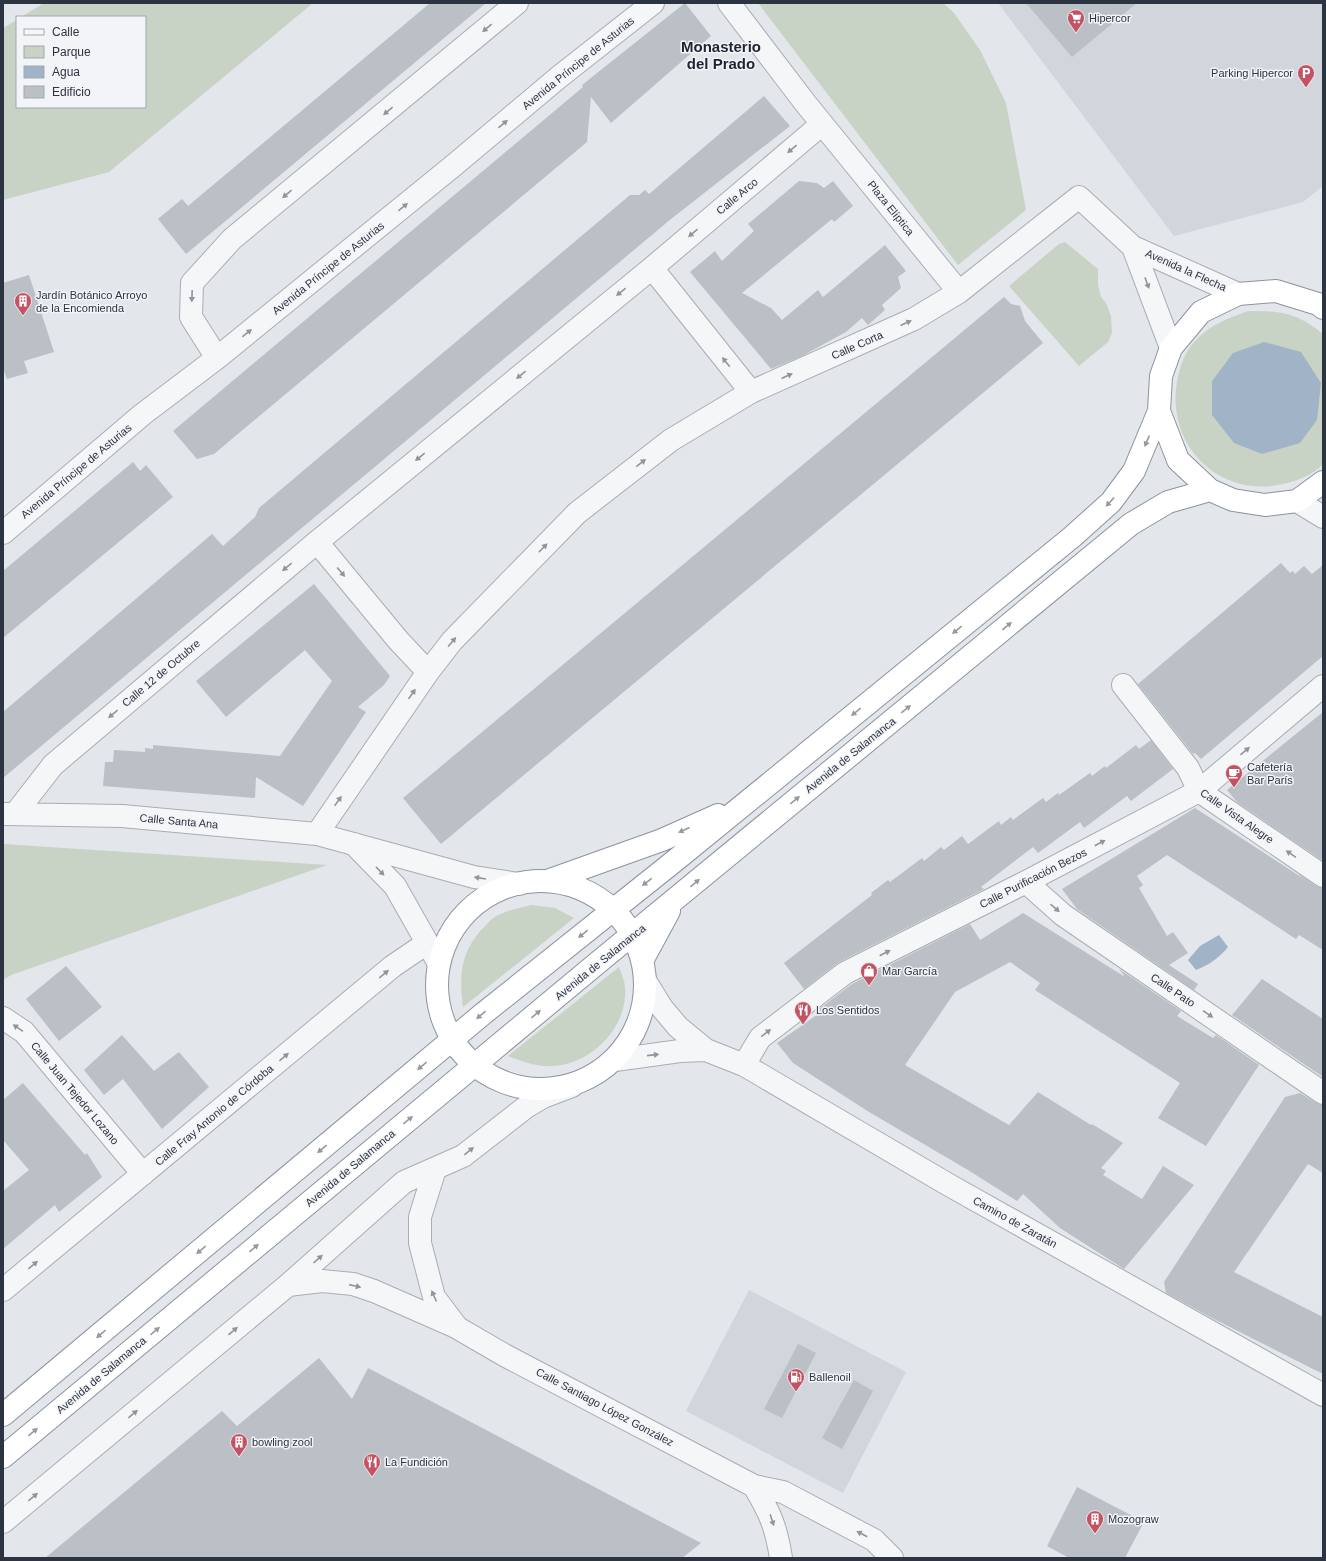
<svg xmlns="http://www.w3.org/2000/svg" width="1326" height="1561" font-family="Helvetica,sans-serif">
<style>
.built{fill:#d1d5dc}
.green{fill:#c8d3c5}
.water{fill:#a1b3c7}
.building{fill:#bbbfc6}
.lines{fill:none;stroke-linecap:round;stroke-linejoin:round}
.minor-casing{stroke:#a8adb4;stroke-width:24}
.tertiary-casing{stroke:#a8adb4;stroke-width:24}
.trunk-casing{stroke:#8c939f;stroke-width:24}
.minor{stroke:#f5f6f8;stroke-width:22}
.tertiary{stroke:#f5f6f8;stroke-width:22}
.trunk{stroke:#fff;stroke-width:22}
.oneway{fill:#90949c}
.oneway2{fill:#9699a0}
.labels{text-anchor:middle;dominant-baseline:central;stroke-width:3;stroke-linejoin:round;paint-order:stroke}
.poi-label{font-size:11px;fill:#2c3341;stroke:#f2f4f7;text-anchor:start}
.street-label{font-size:11px;fill:#2c3341;stroke:#f2f4f7}
.district-label{font-size:15px;font-weight:bold;fill:#1e2432;stroke:#f2f4f7}
</style>
<rect width="100%" height="100%" fill="#e3e6ea"/>
<path class="built" d="M998,3H1323V186L1303,202L1174,236Z
M749,1290L906,1372L843,1493L686,1411Z"/>
<path class="green" d="M44,3H313L109,172L3,200V28L17,20V107H145V17H21Z
M758,3H943L954,13L980,50L1006,103L1026,210L958,265Z
M1065,242L1098,269V285L1101,297L1106,303L1111,316L1112,333L1108,342L1079,366L1009,286L1059,244Z
M1248,311C1281,311 1296,312 1323,334V464C1314,475 1296,481 1283,484C1219,499 1166,445 1177,382C1179,368 1185,351 1195,341C1210,325 1228,318 1248,311Z
M3,844L327,865L11,975L3,980Z
M532,905L555,908L574,918L463,1007C459,977 460,954 481,930C485,927 488,922 492,919C503,911 519,908 532,905Z
M619,967C621,973 625,981 625,988C628,1027 592,1064 553,1066C537,1067 523,1062 508,1056Z"/>
<path class="water" d="M1264,342L1301,352L1321,383L1317,420L1300,443L1262,454L1234,443L1212,415V381L1233,353Z
M1219,935L1228,947C1219,958 1209,965 1196,970L1188,960L1200,946Z"/>
<path class="building" d="M430,3H486L186,254L158,219L182,199L188,206Z
M685,3L711,36L611,123L591,97L587,142L214,454L197,459L173,431L583,87L582,85Z
M1026,3H1137L1072,57Z
M764,96L790,126L671,219L3,778V712L212,534L223,546L255,517L259,508L630,195H639L645,190L649,194Z
M799,181L817,183L824,188L833,181L853,206L834,222L832,219L742,293L771,308L782,320L818,290L823,297L885,245L906,271L898,277L901,288L882,305L885,310L868,325L862,318L846,332L802,356L771,369L690,272L715,251L722,261L754,231L748,224Z
M29,275L54,352L24,361L28,373L7,379L3,368V283Z
M1004,297L1011,304L1020,306L1025,321L1043,343L441,844L403,798Z
M133,462L140,471L146,465L173,497L3,638V571Z
M1281,563L1290,573L1293,571L1295,574L1304,566L1312,574L1323,565V656L1201,759L1195,753L1193,754L1138,684Z
M314,584L390,676L384,685L358,707L366,712L303,806L256,777L255,798L103,786L105,762H113L114,750L145,752V748L153,749V745L280,756L332,681L305,650L226,717L196,681Z
M1323,712V861L1237,802L1227,790Z
M1151,740L1173,769L1131,801L1127,796L1084,828L1080,822L1038,853L1033,847L981,887L984,889L839,962L804,989L784,963L872,895L871,893L888,880L890,882L922,858L924,861L941,847L944,850L962,836L968,844L999,821L1001,825L1011,817L1013,820L1043,798L1046,802L1058,793L1059,795L1090,773L1092,776L1105,766L1106,768L1136,745L1139,749Z
M1195,808L1301,877L1298,874L1316,886L1323,888V950L1299,935L1296,939L1167,855L1137,876L1143,885L1139,888L1167,936L1173,932L1188,953L1169,965L1198,984L1194,990L1077,909L1062,889Z
M1023,913L1125,977L1119,969L1181,1011L1177,1016L1213,1038L1216,1035L1259,1065L1206,1146L1158,1118L1180,1083L1035,990L1040,983L1010,962L955,992L905,1065L1009,1125L1038,1092L1091,1125L1092,1124L1123,1143L1101,1168L1106,1171L1103,1175L1142,1199L1163,1166L1194,1185L1124,1269L1060,1228L1023,1194L1017,1201L968,1170L869,1112L793,1063L777,1043L821,1012L819,1009L852,984L970,924L980,940Z
M66,966L102,1007L59,1041L26,999Z
M1262,979L1323,1019V1077L1232,1015Z
M122,1035L154,1071L179,1052L209,1087L162,1129L123,1079L104,1095L84,1070Z
M23,1083L85,1155L87,1153L102,1177L59,1212L55,1205L3,1249V1191L29,1170L3,1140V1100Z
M1300,1093L1316,1103L1323,1105V1173L1308,1164L1234,1272L1323,1317V1374L1212,1318L1166,1293L1164,1282L1285,1097Z
M798,1344L816,1353L782,1418L764,1409Z
M319,1358L352,1399L368,1368L701,1543L682,1558H45L222,1411L237,1426Z
M854,1380L873,1391L842,1449L822,1438Z
M1077,1487L1144,1522L1125,1558H1069L1047,1546Z"/>
<g class="lines">
<g class="minor-casing">
<path id="minor" d="M729,3L806,104L959,292
M1133,247L1171,348
M652,268L751,392
M217,358L191,317L192,283L232,239L517,3
M1297,501L1323,517
M3,533L143,414L217,358L453,166L559,77L653,3
M317,542L398,640L428,672
M1123,685L1188,768L1199,791L1323,876
M5,814L122,816L317,834L474,877L519,884
M15,814L53,765L317,542L652,268L822,124
M317,834L428,672L452,641L577,513L671,440L751,392L914,319L959,292L1079,197L1133,247L1238,294
M354,844L395,886L438,962
M1026,882L1063,915L1323,1093
M3,1018L24,1032L143,1174
M744,1065L760,1038L845,973L1026,882L1199,791L1323,686
M435,1169L420,1217V1243L434,1297L456,1326
M288,1285L322,1281L353,1284L374,1291L456,1327L506,1356L754,1486L783,1492L874,1540L892,1558
M3,1290L393,966L427,943
M754,1486C770,1513 776,1526 781,1558
M3,1522L288,1285L404,1182L463,1156L526,1107L543,1097L572,1086"/>
</g>
<g class="tertiary-casing">
<path id="tertiary" d="M646,982L662,1008L678,1027L706,1050L744,1065L949,1185L1323,1395
M615,1060L680,1051L706,1050"/>
</g>
<g class="trunk-casing">
<path id="trunk" d="M1323,308L1318,304L1276,291L1238,294L1201,312L1171,348L1161,376L1159,411L1178,460L1210,490L1233,500L1265,505L1297,501L1323,482
M547,881L662,840L718,815
M437 985a104 104 0 1 1 208 0a104 104 0 1 1-208 0Z
M643,959L669,911
M3,1415L484,1013L677,859L1072,537L1111,502L1134,471L1159,411
M3,1457L601,960L1131,524L1168,502L1210,490"/>
</g>
<use href="#minor" class="minor"/>
<use href="#tertiary" class="tertiary"/>
<use href="#trunk" class="trunk"/>
</g>
<defs><path id="oneway-solid" d="M-6-.8H1V-3.2L6.5 0L1 3.2V.8H-6Z"/></defs>
<g class="oneway">
<use href="#oneway-solid" transform="translate(487 28) rotate(140)"/>
<use href="#oneway-solid" transform="translate(388 111) rotate(140)"/>
<use href="#oneway-solid" transform="translate(503 124) rotate(-40)"/>
<use href="#oneway-solid" transform="translate(792 149) rotate(140)"/>
<use href="#oneway-solid" transform="translate(287 194) rotate(140)"/>
<use href="#oneway-solid" transform="translate(403 207) rotate(-39)"/>
<use href="#oneway-solid" transform="translate(693 233) rotate(140)"/>
<use href="#oneway-solid" transform="translate(1147 283) rotate(70)"/>
<use href="#oneway-solid" transform="translate(621 292) rotate(141)"/>
<use href="#oneway-solid" transform="translate(192 296) rotate(92)"/>
<use href="#oneway-solid" transform="translate(906 323) rotate(-24)"/>
<use href="#oneway-solid" transform="translate(247 333) rotate(-39)"/>
<use href="#oneway-solid" transform="translate(726 362) rotate(-129)"/>
<use href="#oneway-solid" transform="translate(521 375) rotate(141)"/>
<use href="#oneway-solid" transform="translate(787 376) rotate(-24)"/>
<use href="#oneway-solid" transform="translate(420 457) rotate(141)"/>
<use href="#oneway-solid" transform="translate(641 463) rotate(-38)"/>
<use href="#oneway-solid" transform="translate(543 548) rotate(-46)"/>
<use href="#oneway-solid" transform="translate(287 567) rotate(140)"/>
<use href="#oneway-solid" transform="translate(341 572) rotate(50)"/>
<use href="#oneway-solid" transform="translate(452 642) rotate(-49)"/>
<use href="#oneway-solid" transform="translate(412 694) rotate(-55)"/>
<use href="#oneway-solid" transform="translate(113 714) rotate(140)"/>
<use href="#oneway-solid" transform="translate(1245 751) rotate(-40)"/>
<use href="#oneway-solid" transform="translate(338 801) rotate(-55)"/>
<use href="#oneway-solid" transform="translate(1100 843) rotate(-28)"/>
<use href="#oneway-solid" transform="translate(1291 854) rotate(-146)"/>
<use href="#oneway-solid" transform="translate(380 871) rotate(46)"/>
<use href="#oneway-solid" transform="translate(480 878) rotate(-171)"/>
<use href="#oneway-solid" transform="translate(1055 908) rotate(41)"/>
<use href="#oneway-solid" transform="translate(885 953) rotate(-27)"/>
<use href="#oneway-solid" transform="translate(384 974) rotate(-40)"/>
<use href="#oneway-solid" transform="translate(1208 1014) rotate(34)"/>
<use href="#oneway-solid" transform="translate(18 1028) rotate(-146)"/>
<use href="#oneway-solid" transform="translate(766 1033) rotate(-37)"/>
<use href="#oneway-solid" transform="translate(653 1055) rotate(-6)"/>
<use href="#oneway-solid" transform="translate(284 1057) rotate(-40)"/>
<use href="#oneway-solid" transform="translate(469 1151) rotate(-39)"/>
<use href="#oneway-solid" transform="translate(318 1259) rotate(-42)"/>
<use href="#oneway-solid" transform="translate(33 1265) rotate(-40)"/>
<use href="#oneway-solid" transform="translate(355 1286) rotate(13)"/>
<use href="#oneway-solid" transform="translate(434 1296) rotate(-114)"/>
<use href="#oneway-solid" transform="translate(233 1331) rotate(-40)"/>
<use href="#oneway-solid" transform="translate(133 1414) rotate(-40)"/>
<use href="#oneway-solid" transform="translate(33 1497) rotate(-40)"/>
<use href="#oneway-solid" transform="translate(772 1520) rotate(72)"/>
<use href="#oneway-solid" transform="translate(862 1534) rotate(-152)"/>
</g>
<g class="oneway2">
<use href="#oneway-solid" transform="translate(1147 441) rotate(113)"/>
<use href="#oneway-solid" transform="translate(1110 502) rotate(133)"/>
<use href="#oneway-solid" transform="translate(1007 626) rotate(-39)"/>
<use href="#oneway-solid" transform="translate(957 630) rotate(141)"/>
<use href="#oneway-solid" transform="translate(906 709) rotate(-39)"/>
<use href="#oneway-solid" transform="translate(856 712) rotate(141)"/>
<use href="#oneway-solid" transform="translate(795 800) rotate(-39)"/>
<use href="#oneway-solid" transform="translate(684 830) rotate(156)"/>
<use href="#oneway-solid" transform="translate(647 882) rotate(142)"/>
<use href="#oneway-solid" transform="translate(695 883) rotate(-40)"/>
<use href="#oneway-solid" transform="translate(583 934) rotate(141)"/>
<use href="#oneway-solid" transform="translate(536 1014) rotate(-40)"/>
<use href="#oneway-solid" transform="translate(481 1015) rotate(139)"/>
<use href="#oneway-solid" transform="translate(422 1066) rotate(140)"/>
<use href="#oneway-solid" transform="translate(408 1120) rotate(-39)"/>
<use href="#oneway-solid" transform="translate(322 1149) rotate(140)"/>
<use href="#oneway-solid" transform="translate(254 1248) rotate(-40)"/>
<use href="#oneway-solid" transform="translate(201 1250) rotate(140)"/>
<use href="#oneway-solid" transform="translate(155 1331) rotate(-40)"/>
<use href="#oneway-solid" transform="translate(101 1334) rotate(140)"/>
<use href="#oneway-solid" transform="translate(33 1432) rotate(-40)"/>
</g>
<defs>
<g id="supermarket-pin" transform="scale(0.9)"><path d="M0 17L-7.5 6A9.5 9.5 0 1 1 7.5 6Z" fill="#c35362" stroke="#f2f4f7"/><path d="M-6-5.5h2.5l.6 2H6L4.5 2H-2.5L-4.4-4H-6ZM-1.5 3.2a1.3 1.3 0 1 0 .1 0ZM3 3.2a1.3 1.3 0 1 0 .1 0Z" fill="#fff"/></g>
<g id="parking-pin" transform="scale(0.9)"><path d="M0 17L-7.5 6A9.5 9.5 0 1 1 7.5 6Z" fill="#c35362" stroke="#f2f4f7"/><path d="M-3.5-5.5H1a3.5 3.5 0 0 1 0 7H-1V5.5H-3.5ZM-1-3.4V-.6H.8a1.4 1.4 0 0 0 0-2.8Z" fill="#fff"/></g>
<g id="building-pin" transform="scale(0.9)"><path d="M0 17L-7.5 6A9.5 9.5 0 1 1 7.5 6Z" fill="#c35362" stroke="#f2f4f7"/><path d="M-4-6H4V6H1V3H-1V6H-4ZM-2.5-4.3h1.7v1.8h-1.7ZM.8-4.3h1.7v1.8H.8ZM-2.5-1h1.7V.8h-1.7ZM.8-1h1.7V.8H.8Z" fill="#fff"/></g>
<g id="cafe-pin" transform="scale(0.9)"><path d="M0 17L-7.5 6A9.5 9.5 0 1 1 7.5 6Z" fill="#c35362" stroke="#f2f4f7"/><path d="M-5.5-4.5H6V0H3Q3 3.5 0 3.5H-2.5Q-5.5 3.5-5.5 0ZM3-3.2v2h1.7v-2ZM-6 4.5H4V6H-6Z" fill="#fff"/></g>
<g id="shop-pin" transform="scale(0.9)"><path d="M0 17L-7.5 6A9.5 9.5 0 1 1 7.5 6Z" fill="#c35362" stroke="#f2f4f7"/><path d="M-5-2.5h2.3a2.7 3.5 0 0 1 5.4 0H5L5.5 6h-11ZM-1.5-2.5h3a1.5 2.3 0 0 0-3 0Z" fill="#fff"/></g>
<g id="restaurant-pin" transform="scale(0.9)"><path d="M0 17L-7.5 6A9.5 9.5 0 1 1 7.5 6Z" fill="#c35362" stroke="#f2f4f7"/><path d="M-5-6h1v4h1v-4h1v4h1v-4h1v5L-1.5 .5V6h-2V.5L-5-1ZM5-6V6H3V1.5H1.5Q1.5-4 5-6Z" fill="#fff"/></g>
<g id="fuel-pin" transform="scale(0.9)"><path d="M0 17L-7.5 6A9.5 9.5 0 1 1 7.5 6Z" fill="#c35362" stroke="#f2f4f7"/><path d="M-5.5-6h7V0h2V4h1.3V-2.5L3-4.5l.8-.8L6-3V5H2.5V1h-1V6h-7ZM-4.2-4.7v3.2H.2V-4.7Z" fill="#fff"/></g>
</defs>
<g fill-rule="evenodd">
<use href="#supermarket-pin" x="1076" y="18"/>
<use href="#parking-pin" x="1306" y="73"/>
<use href="#building-pin" x="23" y="301"/>
<use href="#cafe-pin" x="1234" y="773"/>
<use href="#shop-pin" x="869" y="971"/>
<use href="#restaurant-pin" x="803" y="1010"/>
<use href="#fuel-pin" x="796" y="1377"/>
<use href="#building-pin" x="239" y="1442"/>
<use href="#restaurant-pin" x="372" y="1462"/>
<use href="#building-pin" x="1095" y="1519"/>
</g>
<g class="labels">
<g class="poi-label">
<text x="1089" y="18">Hipercor</text>
<text x="1293" y="73" text-anchor="end">Parking Hipercor</text>
<text x="36" y="295">Jardín Botánico Arroyo<tspan x="36" dy="13">de la Encomienda</tspan></text>
<text x="1247" y="767">Cafetería<tspan x="1247" dy="13">Bar París</tspan></text>
<text x="882" y="971">Mar García</text>
<text x="816" y="1010">Los Sentidos</text>
<text x="809" y="1377">Ballenoil</text>
<text x="252" y="1442">bowling zool</text>
<text x="385" y="1462">La Fundición</text>
<text x="1108" y="1519">Mozograw</text>
</g>
<g class="street-label">
<text transform="translate(578 63) rotate(-39)">Avenida Príncipe de Asturias</text>
<text transform="translate(737 196) rotate(-40)">Calle Arco</text>
<text transform="translate(891 208) rotate(51)">Plaza Elíptica</text>
<text transform="translate(328 268) rotate(-39)">Avenida Príncipe de Asturias</text>
<text transform="translate(1186 270) rotate(24)">Avenida la Flecha</text>
<text transform="translate(857 345) rotate(-24)">Calle Corta</text>
<text transform="translate(76 471) rotate(-40)">Avenida Príncipe de Asturias</text>
<text transform="translate(161 673) rotate(-40)">Calle 12 de Octubre</text>
<text transform="translate(850 755) rotate(-39)">Avenida de Salamanca</text>
<text transform="translate(1237 816) rotate(35)">Calle Vista Alegre</text>
<text transform="translate(179 821) rotate(5)">Calle Santa Ana</text>
<text transform="translate(1033 878) rotate(-27)">Calle Purificación Bezos</text>
<text transform="translate(600 962) rotate(-39)">Avenida de Salamanca</text>
<text transform="translate(1173 990) rotate(34)">Calle Pato</text>
<text transform="translate(75 1093) rotate(50)">Calle Juan Tejedor Lozano</text>
<text transform="translate(214 1115) rotate(-40)">Calle Fray Antonio de Córdoba</text>
<text transform="translate(350 1168) rotate(-40)">Avenida de Salamanca</text>
<text transform="translate(1015 1222) rotate(29)">Camino de Zaratán</text>
<text transform="translate(101 1375) rotate(-40)">Avenida de Salamanca</text>
<text transform="translate(605 1407) rotate(28)">Calle Santiago López González</text>
</g>
<g class="district-label">
<text x="721" y="46">Monasterio<tspan x="721" dy="17">del Prado</tspan></text>
</g>
</g>
<rect width="1326" height="1561" fill="none" stroke="#2c3341" stroke-width="8"/>
<rect x="16" y="16" width="130" height="92" fill="#f2f4f7" stroke="#a3a7ae"/>
<rect x="24" y="29" width="20" height="6" fill="#f5f6f8" stroke="#a3a7ae"/>
<text x="52" y="36" font-size="12" fill="#2c3341">Calle</text>
<rect x="24" y="46" width="20" height="12" fill="#c8d3c5" stroke="#a3a7ae"/>
<text x="52" y="56" font-size="12" fill="#2c3341">Parque</text>
<rect x="24" y="66" width="20" height="12" fill="#a1b3c7" stroke="#a3a7ae"/>
<text x="52" y="76" font-size="12" fill="#2c3341">Agua</text>
<rect x="24" y="86" width="20" height="12" fill="#bbbfc6" stroke="#a3a7ae"/>
<text x="52" y="96" font-size="12" fill="#2c3341">Edificio</text>
</svg>
